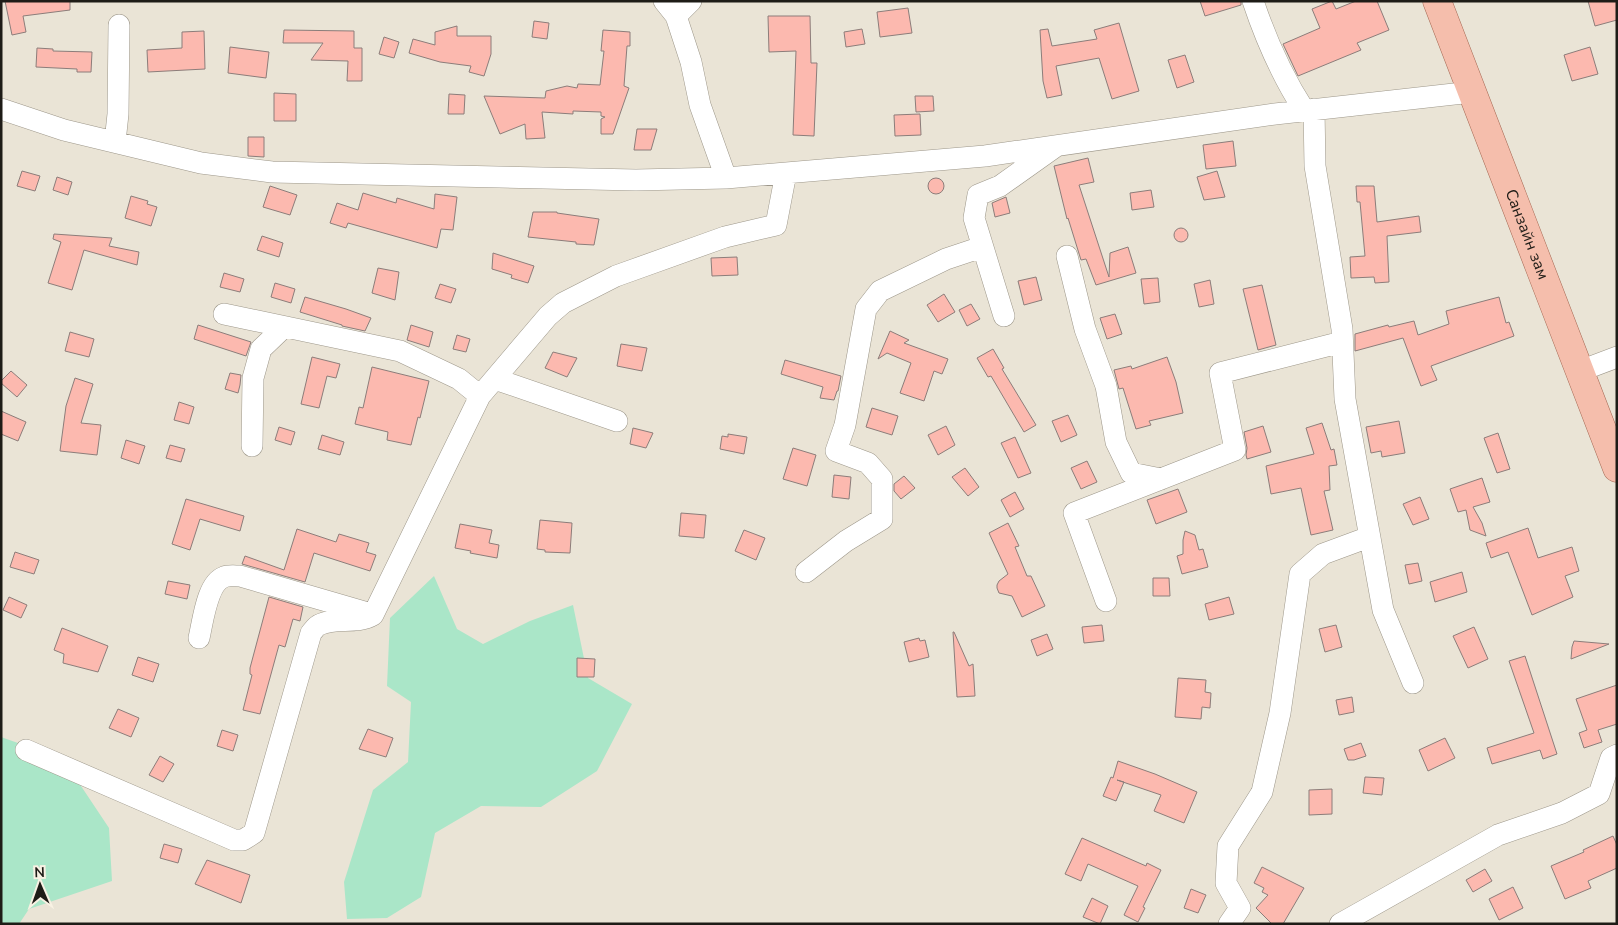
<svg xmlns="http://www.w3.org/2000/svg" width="1618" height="925" font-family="'Nunito Sans',sans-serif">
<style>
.green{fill:#aae6c8}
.building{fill:#fcb9af;stroke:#8c7d7a}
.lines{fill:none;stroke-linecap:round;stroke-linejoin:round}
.minor-casing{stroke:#9d978a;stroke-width:22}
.major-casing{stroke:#a56954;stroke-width:29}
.minor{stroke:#fff;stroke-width:21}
.major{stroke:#f5beac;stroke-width:28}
.labels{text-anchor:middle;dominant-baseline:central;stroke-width:4;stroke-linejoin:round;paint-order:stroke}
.street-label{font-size:16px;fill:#1e1c17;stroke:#f8f1e3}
</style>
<rect width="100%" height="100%" fill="#eae4d6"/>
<path class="green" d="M434,576L457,629L483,644L530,621L573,605L588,678L632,704L597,771L541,807L481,806L435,833L421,897L387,918L347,919L344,882L373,790L408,762L411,702L387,686L390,618Z
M1,737L63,759L109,828L112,881L29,909L19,924H1Z"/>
<path class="building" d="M5,1H70V10L23,16L26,32L12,35Z
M1200,1H1241V5L1205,16Z
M1332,1L1336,9L1356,1H1377L1389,30L1357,43L1361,50L1298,76L1283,44L1320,28L1312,9Z
M1588,1H1617V20L1595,26Z
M908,8L912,33L880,37L877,12Z
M768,16H810L811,63H817L814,136L793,135L796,51L769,52Z
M534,21L549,23L547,39L532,37Z
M1119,23L1139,91L1112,99L1099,58L1056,66L1062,95L1047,98L1043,81L1040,30L1048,29L1052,46L1097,39L1094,30Z
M457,26V36H491V54L484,76L469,72L471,66L440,62L409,53L413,39L435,45V32Z
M862,29L865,44L846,47L844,32Z
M284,30L354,31V48H362V81H347L348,61L311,60L323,43H283Z
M603,30L630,32V46H627L624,86L629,88L613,134H601V119L605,117L601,116V112L573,111V114L542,112L545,138L526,139L525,124L500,134L484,96L545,98L546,91L567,86L577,88L578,84L600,85L604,51H601Z
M204,31L205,69L148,72L147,50L182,48V32Z
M384,37L399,42L394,58L379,54Z
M230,47L269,52L266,78L228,73Z
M1590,47L1598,74L1572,81L1564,55Z
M37,48L53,49V51L92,52L91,72H77V69L36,67Z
M1185,55L1194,82L1177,88L1168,60Z
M274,93L296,94V121H274Z
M449,94L465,95L464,114H448Z
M915,96H933L934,111L916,112Z
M920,114L921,135L895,136L894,115Z
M637,129H657L651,150H634Z
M248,137H264V157L248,156Z
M1233,141L1236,166L1206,169L1203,145Z
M1088,158L1094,182L1079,185L1109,277L1110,253L1128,247L1136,273L1096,285L1086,259L1081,260L1068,218L1067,219L1054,166Z
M22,171L40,176L35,191L17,186Z
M1217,171L1225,197L1204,200L1197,177Z
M57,177L72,182L68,195L53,190Z
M928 186a8 8 0 1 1 16 0a8 8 0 1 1-16 0Z
M270,186L297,195L290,215L263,207Z
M1356,186H1374L1377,222L1419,216L1421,232L1387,236L1389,282L1375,283L1374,277L1351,278L1350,257L1365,256L1360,202H1357Z
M1151,190L1154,207L1132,210L1130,193Z
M363,193L396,203L397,198L434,209L435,194L457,197L453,230L441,229L437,248L348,223L346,228L330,223L337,203L358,210Z
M131,196L148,201L147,204L157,207L151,226L125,218Z
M1006,197L1010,213L995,217L992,203Z
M533,212H557V213L599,219L594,245L576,244V242L528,237Z
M1174 235a7 7 0 1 1 14 0a7 7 0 1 1-14 0Z
M54,234L112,238L109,246L139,252L137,265L84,250L72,290L48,283L61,242L53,239Z
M262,236L283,243L279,257L257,250Z
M493,253L534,266L528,283L511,278L512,275L492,269Z
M737,257L738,275L712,276L711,258Z
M378,268L399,272L395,300L372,293Z
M224,273L244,279L240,292L220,287Z
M1036,277L1042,300L1024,305L1018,281Z
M1158,278L1160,302L1144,304L1141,279Z
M1210,280L1214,304L1199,307L1194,284Z
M275,283L295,289L291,303L271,297Z
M440,284L456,289L451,303L435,298Z
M1262,285L1276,345L1258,350L1243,289Z
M944,294L955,312L938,322L927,305Z
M305,297L346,309L371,318L365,331L342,326V325L300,312Z
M1499,297L1506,323L1509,322L1514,336L1431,366L1437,380L1421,386L1403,338L1355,351V334L1388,325L1389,327L1414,321L1418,335L1449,324L1446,311Z
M971,304L980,319L967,326L959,310Z
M1115,314L1122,334L1107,339L1100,318Z
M198,325L251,342L246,356L194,339Z
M411,325L433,332L429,347L407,340Z
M890,331L909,340L904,343L948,359L942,374L934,371L924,401L900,393L911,363L887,353L878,359Z
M70,332L94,339L89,357L65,351Z
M457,335L470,339L466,352L453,349Z
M621,344L647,348L642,371L617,366Z
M993,349L1004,368L1002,369L1036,425L1024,432L991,376L988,377L977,358Z
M553,352L577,358L567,377L545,368Z
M312,357L340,364L336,378L327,376L319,408L301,404Z
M1167,357L1176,382L1183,413L1149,421L1151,425L1136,429L1123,388L1119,389L1114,370L1131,366L1132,369Z
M785,360L841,376L838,391H837L834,400L820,398L823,387L781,374Z
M372,367L429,381L420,418L418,417L411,445L387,440L388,432L355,424L359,407L363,408Z
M11,371L27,385L17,397L1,383V381Z
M230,373L241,375L240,385L238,393L225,389Z
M75,378L93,384L81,423L101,425L97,455L60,451L66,406Z
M179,402L194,407L189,424L174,420Z
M872,408L898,416L892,435L866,427Z
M1,411L26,422L18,441L1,434Z
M1068,415L1077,435L1061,442L1052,421Z
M1399,421L1405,453L1382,457L1381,451L1371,453L1366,427Z
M1322,423L1331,450L1334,449L1337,465L1329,466L1330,490L1324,491L1333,530L1311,535L1301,488L1271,494L1266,466L1314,454L1306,428Z
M946,426L955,445L938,455L928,435Z
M1263,426L1271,452L1247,459L1246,455L1247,448L1244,432Z
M279,427L295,432L291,445L275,440Z
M633,428L653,433L646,448L630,444Z
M1498,433L1510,469L1497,473L1484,438Z
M728,434L747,437L744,454L720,449L722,436L728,437Z
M322,435L344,442L340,455L318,449Z
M1015,437L1031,473L1018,478L1001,443Z
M126,440L145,446L139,464L121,458Z
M170,445L185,449L181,462L166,458Z
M793,448L816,455L807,486L783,479Z
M1087,461L1097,482L1081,489L1071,468Z
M965,468L979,487L968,496L952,477Z
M834,475L851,477L849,499L832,497Z
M904,476L915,488L901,499L894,491V484Z
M1482,478L1490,502L1473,507L1482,523L1486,536L1470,530L1466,510L1458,512L1450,489Z
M1178,489L1187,512L1156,524L1147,500Z
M1015,492L1024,509L1010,517L1001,500Z
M1420,497L1429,519L1413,525L1403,504Z
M186,499L244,516L240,531L200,519L190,550L172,544Z
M681,513L706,515L704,538L679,536Z
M540,520L572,523L570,553L545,552V550L537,549Z
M1008,523L1019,546L1015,547L1027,576H1031L1045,606L1022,617L1012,596L999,593L997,588V585L999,581L1008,574L989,533Z
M460,524L492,530L489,543L499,545L497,558L470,553L471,551L455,548Z
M1528,528L1538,558L1572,547L1579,571L1565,576L1573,597L1532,615L1508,552L1491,558L1486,543Z
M297,529L336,542L339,534L369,543L366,552L376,555L370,571L314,553L305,582L242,564L245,556L284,570Z
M744,530L765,538L756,560L735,551Z
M1185,531L1195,535L1199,550L1203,549L1208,567L1182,574L1177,556L1183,554V540Z
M15,552L39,560L34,574L10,567Z
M1418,563L1422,581L1409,584L1405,565Z
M1462,572L1467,592L1435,602L1430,582Z
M1153,578H1169L1170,596H1153Z
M168,581L190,585L187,599L165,594Z
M9,597L27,605L21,618L3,610Z
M269,597L303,607L300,621L293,619L285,647L279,645L260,714L243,710L252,675L250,674V668Z
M1229,597L1234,614L1209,620L1205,604Z
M1102,625L1104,641L1084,643L1082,627Z
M1336,625L1342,647L1325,652L1319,629Z
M1474,627L1488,659L1468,668L1453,636Z
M62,628L108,646L98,672L63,663L64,654L54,650Z
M953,632H954L969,666L973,664L975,696L957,697Z
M1047,634L1053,649L1037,656L1031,640Z
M919,638L920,641L925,640L929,657L909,662L904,642Z
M1574,641L1609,644L1571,659L1572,647Z
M1525,656L1557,754L1543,759L1540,750L1492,764L1487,748L1534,733L1509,661Z
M138,657L159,664L153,682L132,675Z
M577,658L595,659L594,677H577Z
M1178,678L1206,680L1205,692L1211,693L1210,708L1202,707L1201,719L1175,717Z
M1617,685V724L1598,730L1602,742L1584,748L1579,733L1587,730L1576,699Z
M1352,697L1354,712L1339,715L1336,700Z
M118,709L139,718L131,737L109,728Z
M368,729L393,738L386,757L359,749Z
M222,730L238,735L233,751L217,746Z
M1445,738L1455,758L1428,771L1419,750Z
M1361,743L1366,756L1354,760H1348L1344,749Z
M160,756L174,764L163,782L149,775Z
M1118,761L1155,774L1197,792L1184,823L1154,811L1161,795L1117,780L1124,782L1116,801L1103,796L1111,777L1113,778Z
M1365,777L1384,778L1382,795L1363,793Z
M1332,789V814L1309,815V790Z
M1613,836L1617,845V868L1588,881L1591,888L1565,899L1551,866L1584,852L1583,850Z
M1082,838L1146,866L1147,863L1161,870L1143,907L1145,908L1138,922L1124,915L1138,886L1088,864L1081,881L1065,874Z
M164,844L182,849L178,863L160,858Z
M207,860L250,875L241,903L195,884Z
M1262,867L1304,888L1283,924H1272L1256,908L1268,895L1262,892L1264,888L1254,883Z
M1485,869L1492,881L1473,892L1466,880Z
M1513,887L1523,908L1499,920L1489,899Z
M1191,889L1206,895L1198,913L1184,908Z
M1092,898L1108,906L1100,924L1083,917Z"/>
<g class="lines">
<g class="minor-casing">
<path id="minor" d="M664,1L676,16L691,62L700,105L726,178
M1253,1C1266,40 1282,76 1304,110
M676,16L691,1
M1,109L64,130L201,163L272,172L636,180L726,178L985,156L1275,114L1472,92
M1314,109L1315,166L1342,329L1345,399L1383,610L1413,683
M115,142L118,114L119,25
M1067,256L1085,329L1106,386L1116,442L1131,473L1161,479
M224,314L400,351L459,379L480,396
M1004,316L974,218L978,195L1000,186L1055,147
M1580,371L1617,357
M495,379L617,421
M252,446L253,378L261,349L284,327
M806,572L846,541L882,519V479L868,463L836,451L845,425L866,309L880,291L946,259L982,247
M1106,601L1074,513L1235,450L1220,373L1342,342
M199,638C203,621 207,583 224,577C228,575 235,576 240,576L368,613
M26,750L234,840H243L254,833L311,633C313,631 316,626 319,625C335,616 356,625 373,615L480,396L548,316L563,303L616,276L725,237L776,225L786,173
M1229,924L1240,908L1226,883L1228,846L1262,792L1280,713L1300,574L1323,554L1369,537
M1340,924L1498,835L1562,813L1599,794L1611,758L1617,755"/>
</g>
<g class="major-casing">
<g id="major">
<path id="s1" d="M1437,1L1617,468"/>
</g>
</g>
<use href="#minor" class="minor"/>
<use href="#major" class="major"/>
</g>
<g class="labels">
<g class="street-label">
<text stroke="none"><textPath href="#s1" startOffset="250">Санзайн зам</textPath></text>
</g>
</g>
<rect width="1618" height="925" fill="none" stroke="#1e1c17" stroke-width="5"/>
<g transform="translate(40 885) rotate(358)" stroke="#f8f1e3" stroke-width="4" paint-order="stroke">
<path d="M0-4L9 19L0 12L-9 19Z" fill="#1e1c17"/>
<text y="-8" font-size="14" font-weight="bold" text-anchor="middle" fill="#1e1c17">N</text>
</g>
</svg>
